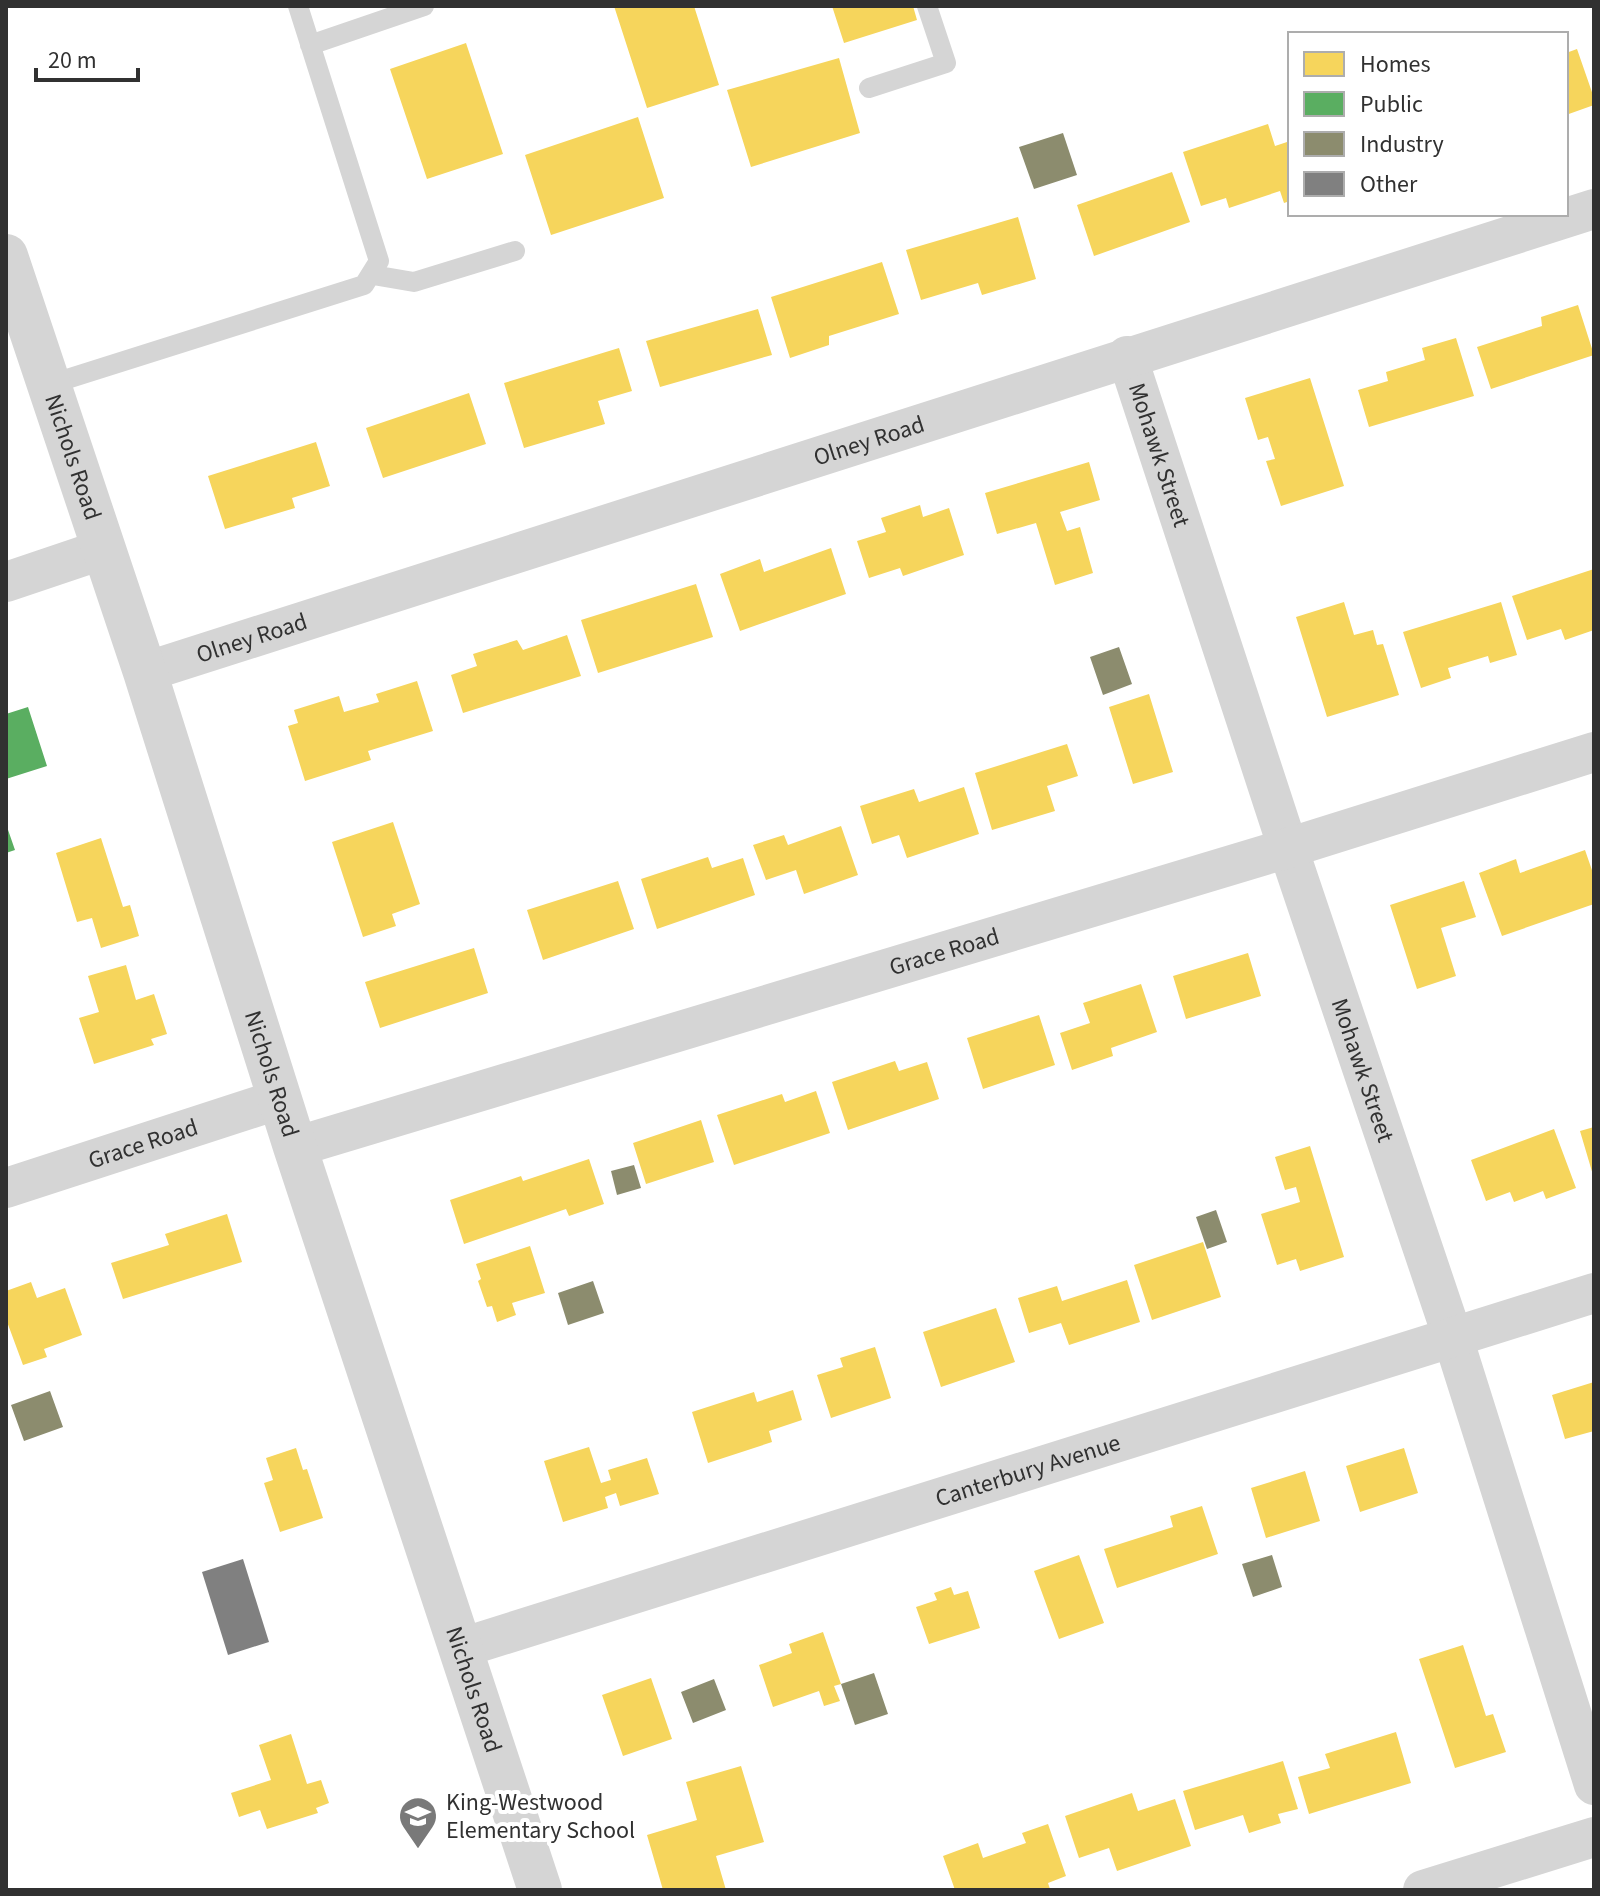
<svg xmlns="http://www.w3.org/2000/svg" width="1600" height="1896" font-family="'Source Sans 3',sans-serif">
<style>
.homes{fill:#f6d55c}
.public{fill:#5aae61}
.industry{fill:#8c8c6e}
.building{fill:#808080}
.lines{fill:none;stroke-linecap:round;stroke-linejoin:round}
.service{stroke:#d5d5d5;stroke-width:20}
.minor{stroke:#d5d5d5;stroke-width:40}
.tertiary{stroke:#d5d5d5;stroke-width:44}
.labels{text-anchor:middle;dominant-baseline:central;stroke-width:8;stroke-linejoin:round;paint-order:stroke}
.street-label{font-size:24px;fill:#313131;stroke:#fff}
.poi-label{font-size:24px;fill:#313131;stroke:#fff;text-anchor:start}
</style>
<rect width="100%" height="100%" fill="#fff"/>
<path class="homes" d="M614,6H694L719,85L647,108Z
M832,6H913L917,20L844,43Z
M466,43L503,154L427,179L390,69Z
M1577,49L1594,98V105L1566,115V53Z
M839,58L860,133L751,167L727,90Z
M638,117L664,198L551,235L525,155Z
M1268,124L1275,146L1290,141V201L1284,203L1280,191L1229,208L1226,198L1201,206L1183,152Z
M1172,172L1190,222L1094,256L1077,205Z
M1018,217L1036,279L982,295L978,283L921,300L906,250Z
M882,262L899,314L829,336V345L790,358L771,297Z
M1578,305L1594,355L1491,389L1477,347L1542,326L1541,317Z
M758,309L772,355L660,387L646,341Z
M1456,338L1474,396L1369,427L1358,390L1388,381L1386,372L1425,360L1422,348Z
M619,348L632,391L598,401L605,424L524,448L504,383Z
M1310,378L1344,486L1281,506L1266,461L1275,459L1268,437L1258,440L1245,398Z
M469,393L486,444L383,478L366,428Z
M316,442L330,486L292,498L295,508L225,529L208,476Z
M1089,462L1100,500L1060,512L1067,531L1080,527L1093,573L1055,585L1036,523L997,534L985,493Z
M920,505L923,517L949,508L964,555L903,576L900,568L869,578L857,541L886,532L881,518Z
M831,548L846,594L740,631L720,574L760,559L764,572Z
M1594,569V630L1565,640L1561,629L1527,640L1512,596Z
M696,584L713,637L598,673L581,620Z
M1344,602L1354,635L1373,630L1377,645L1383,644L1399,695L1327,717L1296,617Z
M1501,602L1517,655L1490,663L1488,656L1448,668L1451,678L1421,688L1403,632Z
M567,635L581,676L463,713L451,675L477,666L473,654L517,640L523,650Z
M417,681L433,731L368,751L371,760L305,781L288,726L298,723L294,710L339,696L344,712L379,702L376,694Z
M1149,694L1173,772L1133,784L1109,707Z
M1067,744L1078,776L1047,786L1055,811L992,830L975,773Z
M964,787L979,834L907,858L899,835L872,844L860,806L914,789L919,802Z
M393,822L420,904L392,914L396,926L363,937L332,842Z
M841,826L858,875L804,894L796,870L766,880L753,845L784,835L788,845Z
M101,838L123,907L130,905L139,936L101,948L92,918L77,922L56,853Z
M1585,850L1594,876V904L1502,936L1479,873L1516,859L1520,873Z
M708,857L712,868L743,858L755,895L657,929L641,879Z
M618,881L634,929L543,960L527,910Z
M1464,881L1476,917L1441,928L1456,976L1417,989L1390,905Z
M474,948L488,993L380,1028L365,982Z
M1248,953L1261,996L1186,1019L1173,976Z
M126,965L136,1000L154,994L167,1034L151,1039L154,1045L94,1064L79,1018L99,1012L88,976Z
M1141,984L1157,1032L1111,1048L1113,1056L1072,1070L1060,1033L1090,1023L1083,1003Z
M1039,1015L1055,1065L983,1089L967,1038Z
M895,1061L899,1071L927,1062L939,1099L848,1130L832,1082Z
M816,1091L830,1133L734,1165L717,1115L782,1094L785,1102Z
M701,1120L714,1162L646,1184L633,1143Z
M1594,1127V1175H1593L1580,1131Z
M1554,1129L1576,1188L1546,1199L1543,1191L1514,1202L1510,1192L1486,1201L1471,1160Z
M1310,1146L1344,1257L1300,1271L1296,1259L1277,1265L1261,1214L1300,1202L1296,1187L1285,1190L1275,1157Z
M589,1159L604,1204L569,1216L566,1209L464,1244L450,1200L521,1176L523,1181Z
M227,1214L242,1262L123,1299L111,1263L169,1245L165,1234Z
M1203,1242L1221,1297L1152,1320L1134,1265Z
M530,1246L545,1293L512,1303L516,1315L497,1322L492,1306L487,1307L478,1281L481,1279L476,1264Z
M1127,1280L1140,1322L1069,1345L1061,1323L1029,1333L1018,1298L1057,1286L1062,1301Z
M31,1282L37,1298L65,1288L82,1335L44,1349L47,1357L23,1365L6,1319V1291Z
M996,1308L1015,1362L941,1387L923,1332Z
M875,1347L891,1398L831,1418L817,1375L843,1367L840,1358Z
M1594,1382V1431L1565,1439L1552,1395Z
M793,1390L802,1420L769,1431L772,1442L708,1463L692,1412L754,1392L757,1402Z
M589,1447L601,1483L611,1480L608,1470L647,1458L659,1494L620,1506L616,1493L605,1497L608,1508L563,1522L544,1461Z
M296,1448L303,1470L307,1469L323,1518L280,1532L264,1483L273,1480L266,1458Z
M1404,1448L1418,1493L1360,1512L1346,1466Z
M1305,1471L1320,1521L1266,1538L1251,1488Z
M1202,1506L1218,1554L1117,1588L1104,1549L1173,1527L1170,1516Z
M1079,1555L1104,1623L1059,1639L1034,1571Z
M951,1587L954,1595L968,1591L980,1628L929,1644L916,1607L937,1600L934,1593Z
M823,1632L841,1684L834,1686L840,1701L824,1706L819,1691L773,1707L759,1665L792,1653L789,1644Z
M1463,1645L1486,1716L1493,1714L1506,1752L1455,1768L1419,1659Z
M651,1678L672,1739L623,1756L602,1695Z
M1396,1732L1411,1783L1309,1814L1298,1777L1330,1768L1325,1754Z
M291,1734L307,1784L321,1780L329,1803L316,1808L318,1813L267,1829L260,1810L239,1817L231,1793L271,1780L259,1745Z
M1283,1761L1298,1809L1278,1814L1281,1823L1249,1833L1243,1815L1195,1830L1183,1791Z
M741,1766L764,1842L716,1856L726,1890H663L647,1835L697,1820L686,1782Z
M1132,1793L1138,1811L1175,1799L1191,1846L1117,1871L1109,1848L1079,1858L1065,1816Z
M1048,1824L1066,1876L1048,1883L1050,1889L955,1890L943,1856L978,1843L983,1858L1026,1843L1022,1833Z"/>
<path class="public" d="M28,707L47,766L6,779V714Z
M6,824L15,850L6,853Z"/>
<path class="industry" d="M1063,133L1077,175L1034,189L1019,147Z
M1119,647L1132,684L1103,695L1090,657Z
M634,1165L641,1188L617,1195L611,1171Z
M1216,1210L1227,1242L1207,1249L1196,1217Z
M593,1281L604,1313L568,1325L558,1293Z
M50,1391L63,1427L24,1441L11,1405Z
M1272,1555L1282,1587L1253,1597L1242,1564Z
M874,1673L888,1714L855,1725L841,1684Z
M714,1679L726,1710L693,1723L681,1692Z"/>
<path class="building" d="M243,1559L269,1642L228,1655L202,1572Z"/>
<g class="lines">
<path class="service" d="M310,45L424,6
M869,88L946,63L927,6
M373,275L414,282L515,251
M48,385L364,285L379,261L298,6"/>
<g class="minor">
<path id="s1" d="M1127,356L1288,848L1453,1338L1594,1785"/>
<path d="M6,582L104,549"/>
<path id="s2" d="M145,672L1594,209"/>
<path id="s3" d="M295,1147L1288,848L1594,752"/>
<path id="s4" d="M6,1188L280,1099"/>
<path id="s5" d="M461,1648L1594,1293"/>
<path d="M1423,1890L1594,1837"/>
</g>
<path class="tertiary" id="s6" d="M6,256L145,672L295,1147L540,1890"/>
</g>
<defs>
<g id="school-pin" transform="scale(2)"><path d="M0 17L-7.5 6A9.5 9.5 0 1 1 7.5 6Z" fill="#797979" stroke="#fff"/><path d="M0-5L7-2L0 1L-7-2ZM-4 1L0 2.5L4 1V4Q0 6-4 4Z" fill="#fff"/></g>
</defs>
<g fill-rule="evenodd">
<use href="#school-pin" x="418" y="1816"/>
</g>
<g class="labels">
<g class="street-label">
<text stroke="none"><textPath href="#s2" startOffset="760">Olney Road</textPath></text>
<text stroke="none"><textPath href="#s1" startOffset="104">Mohawk Street</textPath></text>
<text stroke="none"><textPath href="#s6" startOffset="212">Nichols Road</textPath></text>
<text stroke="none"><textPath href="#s2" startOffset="112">Olney Road</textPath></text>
<text stroke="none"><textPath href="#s3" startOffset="678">Grace Road</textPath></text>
<text stroke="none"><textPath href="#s1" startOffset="752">Mohawk Street</textPath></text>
<text stroke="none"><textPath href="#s6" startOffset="860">Nichols Road</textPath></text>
<text stroke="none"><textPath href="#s4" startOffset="144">Grace Road</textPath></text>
<text stroke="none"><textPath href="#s5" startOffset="594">Canterbury Avenue</textPath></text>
<text stroke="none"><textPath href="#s6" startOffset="1508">Nichols Road</textPath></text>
</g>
<g class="poi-label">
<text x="446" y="1802">King-Westwood<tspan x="446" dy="28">Elementary School</tspan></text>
</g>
</g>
<rect width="1600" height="1896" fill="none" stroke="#313131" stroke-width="16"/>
<rect x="1288" y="32" width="280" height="184" fill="#ffffff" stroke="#adadad" stroke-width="2"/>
<rect x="1304" y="52" width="40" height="24" fill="#f6d55c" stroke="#adadad" stroke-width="2"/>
<text x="1360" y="72" font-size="24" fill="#313131">Homes</text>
<rect x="1304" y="92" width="40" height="24" fill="#5aae61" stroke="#adadad" stroke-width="2"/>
<text x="1360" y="112" font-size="24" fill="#313131">Public</text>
<rect x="1304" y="132" width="40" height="24" fill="#8c8c6e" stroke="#adadad" stroke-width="2"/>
<text x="1360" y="152" font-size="24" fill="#313131">Industry</text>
<rect x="1304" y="172" width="40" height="24" fill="#808080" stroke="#adadad" stroke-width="2"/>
<text x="1360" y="192" font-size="24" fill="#313131">Other</text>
<path d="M36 68v12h102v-12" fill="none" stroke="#313131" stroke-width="4"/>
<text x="48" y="68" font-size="24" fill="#313131" stroke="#ffffff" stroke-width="6" paint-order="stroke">20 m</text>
</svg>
